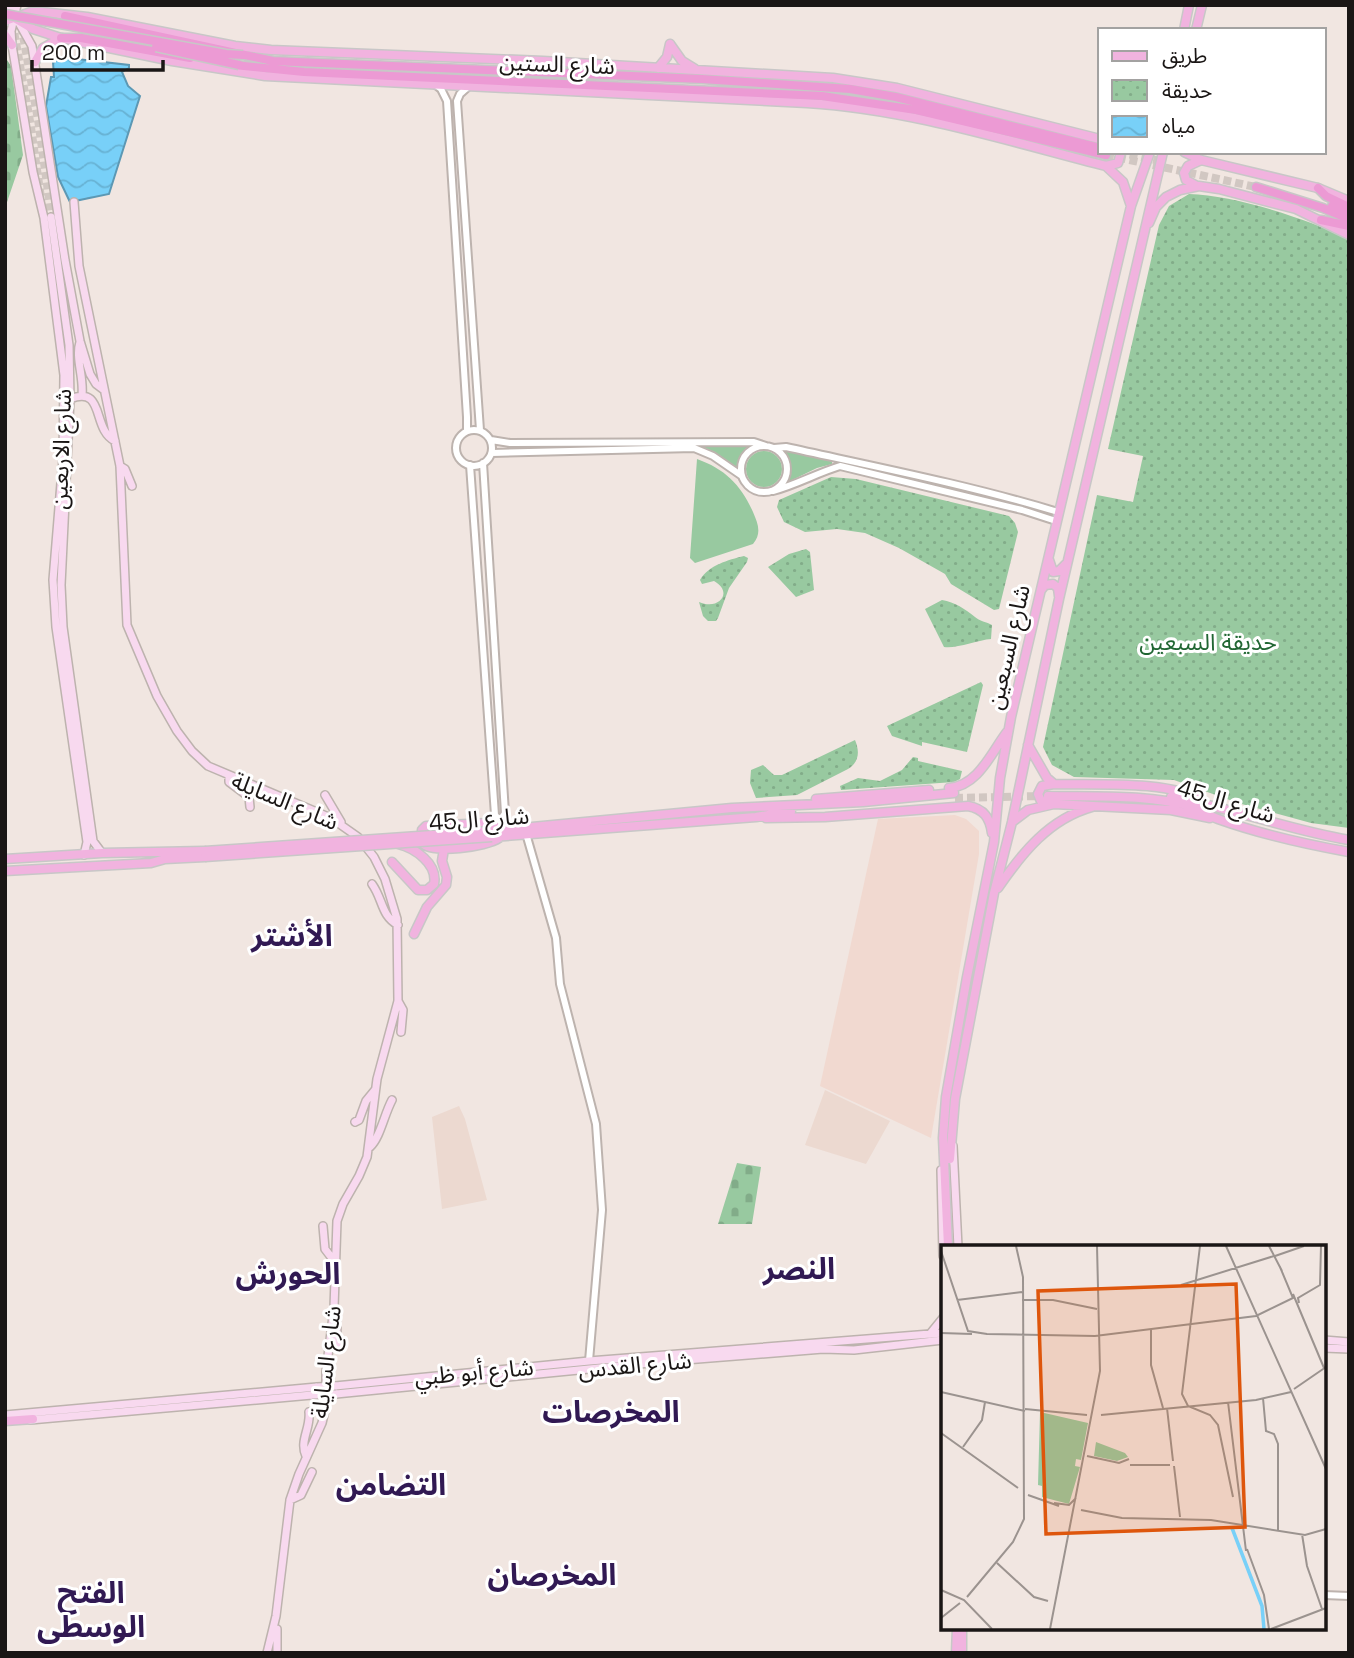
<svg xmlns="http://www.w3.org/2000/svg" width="1354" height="1658" font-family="'Space Grotesk','Noto Sans Arabic',sans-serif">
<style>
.built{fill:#ecd9d0}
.medical{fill:#f1d9d0}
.grass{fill:#98c9a0}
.cemetery{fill:url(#cemetery-stones)}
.park{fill:url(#park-dots)}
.water{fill:url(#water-waves);stroke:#5c98b4;stroke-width:2}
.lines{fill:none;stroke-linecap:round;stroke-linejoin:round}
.secondary-tunnel{stroke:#d1c7c2;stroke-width:7;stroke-dasharray:7 3.5;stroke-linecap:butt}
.primary-tunnel{stroke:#d1c7c2;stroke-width:8;stroke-dasharray:8 4;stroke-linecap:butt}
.trunk-tunnel{stroke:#d1c7c2;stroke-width:8;stroke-dasharray:8 4;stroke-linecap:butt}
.tertiary-casing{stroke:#bdb3ae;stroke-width:10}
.secondary-casing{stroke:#bdb3ae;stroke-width:10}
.primary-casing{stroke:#c8c7c7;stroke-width:11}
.trunk-casing{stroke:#c8c7c7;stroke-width:11}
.tertiary{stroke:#fff;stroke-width:6}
.secondary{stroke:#f8d9ef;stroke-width:7}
.primary{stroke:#f1b3df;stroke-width:8}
.trunk{stroke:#ec9ad4;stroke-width:8}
.secondary-bridge-casing{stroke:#bdb3ae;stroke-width:10;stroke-linecap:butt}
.primary-bridge-casing{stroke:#c8c7c7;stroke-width:11;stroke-linecap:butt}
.trunk-bridge-casing{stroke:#c8c7c7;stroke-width:11;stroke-linecap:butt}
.secondary-bridge{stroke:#f8d9ef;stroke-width:7}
.primary-bridge{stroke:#f1b3df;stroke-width:8}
.trunk-bridge{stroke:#ec9ad4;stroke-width:8}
.labels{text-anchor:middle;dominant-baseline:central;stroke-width:6;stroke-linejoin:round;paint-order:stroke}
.street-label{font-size:23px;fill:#1a1615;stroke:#fff}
.park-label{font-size:23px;fill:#216633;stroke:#fff}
.district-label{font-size:30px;font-weight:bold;fill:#311953;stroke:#fff}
.inset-river{fill:none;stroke:#78d0f8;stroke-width:3.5}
.inset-road{fill:none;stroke:#9b938f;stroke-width:2}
.view{fill:#de560c;fill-opacity:0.15;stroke:#de560c;stroke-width:3.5}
.inset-edge{fill:none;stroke:#1a1615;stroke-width:3.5}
</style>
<defs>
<pattern id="cemetery-stones" width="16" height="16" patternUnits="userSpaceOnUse" patternTransform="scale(1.75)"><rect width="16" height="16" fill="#98c9a0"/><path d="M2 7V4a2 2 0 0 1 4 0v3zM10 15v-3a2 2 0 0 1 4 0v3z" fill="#82ac89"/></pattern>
<pattern id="park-dots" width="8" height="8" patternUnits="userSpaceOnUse" patternTransform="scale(1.75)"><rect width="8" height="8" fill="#98c9a0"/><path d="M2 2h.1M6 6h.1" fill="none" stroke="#82ac89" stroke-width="1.8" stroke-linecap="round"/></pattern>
<pattern id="water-waves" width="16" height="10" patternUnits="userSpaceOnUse" patternTransform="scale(1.75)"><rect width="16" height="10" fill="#78d0f8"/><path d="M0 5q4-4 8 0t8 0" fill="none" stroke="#67b2d4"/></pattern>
</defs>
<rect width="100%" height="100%" fill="#f1e6e1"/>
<path class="built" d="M825,1090L890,1121L866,1164L805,1145Z
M459,1106L465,1119L487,1200L442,1209L432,1117Z"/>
<path class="medical" d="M955,815L966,819L979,831V854L931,1138L820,1086L878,819Z"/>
<path class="grass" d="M752,445L742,456L738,470L719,455L700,446Z
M746 469a18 18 0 1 1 36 0a18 18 0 1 1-36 0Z
M785,451L832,461V464L817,468L786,483C793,473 790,461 785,451Z
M697,459C725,469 741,485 753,512C758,524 762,533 753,544L695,563L690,558Z"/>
<path class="cemetery" d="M5,57L11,66L23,155L5,208Z
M737,1163L761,1167L752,1224H718Z"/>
<path class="park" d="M1189,194C1235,195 1307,219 1349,239V828L1311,823L1238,803L1174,780L1074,777L1052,765L1043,747L1097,495L1133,502L1143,456L1108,449L1159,225L1169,206Z
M831,477L856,479L1009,516L1015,523L1018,532L999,609L994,610L951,584L945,574L899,548L865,533L837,529L805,532L784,522L777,507L779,500Z
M806,549L810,552L814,590L796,597L768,567L789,554Z
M744,556L748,558L747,562L729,588L718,618L716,621H708L703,616L699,602C719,611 734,592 714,581L702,584L700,580C709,565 728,560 744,556Z
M942,600C955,602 965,609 975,617C979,621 987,622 992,625L991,639C978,640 956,649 944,647L925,609Z
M981,682L983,685L967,752L922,742V746L892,736L887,726Z
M855,740C860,752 859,762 848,769L797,795L756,798L750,783L751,770L763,765L774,775H782Z
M913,757L918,758V761L962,771L960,779L954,782L841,790L840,786L858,778L880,781L902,770Z"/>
<path class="water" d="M59,57L129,65V68L122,72L128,86L140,96L109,194L70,202L58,177L46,106L51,77H54L53,62Z"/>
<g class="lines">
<path class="secondary-tunnel" d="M13,23L31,124L42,201
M21,27L38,123L51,217"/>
<path class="primary-tunnel" d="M955,798L1043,796"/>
<path class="trunk-tunnel" d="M1118,152L1165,162
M1106,155L1256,187"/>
<g class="tertiary-casing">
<path id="tertiary" d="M436,85L441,89L447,101L467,417V431
M470,85L460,94L457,101L480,430
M456 448a18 18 0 1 1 36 0a18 18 0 1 1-36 0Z
M491,440L510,443L754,442L766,446
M741 469a23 23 0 1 1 46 0a23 23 0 1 1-46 0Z
M774,448L786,447C877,467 969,485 1058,512
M492,453L694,448L713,456L742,476
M483,463L505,813L500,821
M470,465L495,815L500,821L502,829
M773,491C796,485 817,473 840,466L1022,510L1056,521
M525,830L556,938L560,984L596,1124L602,1210L589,1361
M1324,1595L1349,1596"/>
</g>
<g class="secondary-casing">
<path id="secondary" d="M9,5L32,46L65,260L80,341L90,374L96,384L104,390
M17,5L11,31L12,45L33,172L44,218L64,375L63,459L53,580L56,627L87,842L84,855
M74,202L79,266L120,466L127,625L157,696L177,731L192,751L208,766L331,818L358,837L374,857L385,879L397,919L398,1001L377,1079L367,1157L359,1176L343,1204L337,1221L334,1308L326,1372V1406L322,1423L299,1474L290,1500L276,1616L267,1653
M51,217L69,345L70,399L61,585L63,627L93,841L102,853
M80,342C75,358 84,377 82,395
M70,399C106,385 91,429 115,441
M120,466L125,469L132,486
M229,777V782L249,797L250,807
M325,795L341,822
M372,884C383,899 381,916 398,925
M398,1001L403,1010L401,1032
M355,1122L359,1120L366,1101L375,1090
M953,1146L958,1247
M370,1147C380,1138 384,1115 392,1100
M941,1170L943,1256
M323,1226L325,1249L335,1262
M333,1313C341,1323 333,1335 340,1345
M930,1334L943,1318
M1324,1340L1349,1342
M1324,1348L1349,1349
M335,1386L589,1361L943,1333
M336,1394L660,1362L823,1349L854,1350L943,1340
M5,1415L317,1387
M30,1420L312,1395
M306,1456C299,1441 311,1428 309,1412
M290,1500L301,1495L312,1472
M277,1629V1653"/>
</g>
<g class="primary-casing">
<path id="primary" d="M11,16L33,29L61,38L172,61L265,76L807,103C908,109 1008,141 1106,166L1123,182L1131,206
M5,21L31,12H42L87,17L235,46L271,50L543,61L833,78L897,88L1100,139
M1184,30L1189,5
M1196,30L1202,5
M5,35L12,45
M670,44L682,61L695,69
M35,62L43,48L61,38
M658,68L667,57L670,44
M1184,152L1201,160L1318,188L1349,201
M1106,166L1118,163L1121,152
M1197,186L1186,180L1184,173L1188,166L1201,160
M1149,223L1156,207L1166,197L1180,190L1199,186L1219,189L1296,209L1349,235
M1049,560L1053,572L1059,571L1066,564
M1041,590L1045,585L1053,584L1058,588L1059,596
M1028,745L1047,778L1054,784C1095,785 1171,780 1204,801
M949,788C978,786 991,753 1007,732
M1048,796C1096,797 1148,794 1194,807C1202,810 1209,816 1218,819C1260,834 1304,844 1349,852
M1171,797C1232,808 1289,830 1349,840
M816,799L929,790
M1050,803L1041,801L1038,794L1042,786L1054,784
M766,818L825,817L968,806C984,809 990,818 992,833
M1012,822L1028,810L1054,804L1171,810L1210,818
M490,831L732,808L863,802L954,793
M492,837L756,817L791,811
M499,838C486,847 433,854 422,843V830L426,826L489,823L500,829
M5,859L102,853L205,851
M392,862L418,890H427L434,884C438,864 415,848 398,844
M5,871L151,863L165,859L205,857
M998,888C1022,853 1049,819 1092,807
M414,934L427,907L446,885L447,877L442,861L444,849L447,848
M950,1159L955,1099L994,893L1012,822L1059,599L1163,152
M948,1247L943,1138L946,1097L967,977L994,842L1000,778L1011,717L1131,206L1150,152
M5,1421L33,1419
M962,1631V1653
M956,1653L957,1628"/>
</g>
<g class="trunk-casing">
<path id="trunk" d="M65,16L273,61L702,79L850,89L896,97L1100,148
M61,38H81L190,58
M234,65L304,72L822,96L916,110L1106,155
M1256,187L1323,208L1349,219
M1318,188L1326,196L1349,207
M1332,206L1349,213
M1321,220L1349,226"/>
</g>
<use href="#tertiary" class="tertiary"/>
<use href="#secondary" class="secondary"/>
<use href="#primary" class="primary"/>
<use href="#trunk" class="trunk"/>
<g class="secondary-bridge-casing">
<path id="secondary-bridge" d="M317,1387L335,1386
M312,1395L336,1394"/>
</g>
<g class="primary-bridge-casing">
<path id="primary-bridge" d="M205,851L490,831
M205,857L492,837"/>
</g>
<g class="trunk-bridge-casing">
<path id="trunk-bridge" d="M5,14L226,54L243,55
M156,47L239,65"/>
</g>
<use href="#secondary-bridge" class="secondary-bridge"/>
<use href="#primary-bridge" class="primary-bridge"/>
<use href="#trunk-bridge" class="trunk-bridge"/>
</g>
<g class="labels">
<g class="street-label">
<text transform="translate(557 64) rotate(2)">شارع الستين</text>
<text transform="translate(61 449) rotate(-88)">شارع الاربعين</text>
<text transform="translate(1008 647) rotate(-77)">شارع السبعين</text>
<text transform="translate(285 801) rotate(23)">شارع السايلة</text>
<text transform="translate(1226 801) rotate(17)">شارع ال45</text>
<text transform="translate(479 819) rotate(-4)">شارع ال45</text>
<text transform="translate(326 1362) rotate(-83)">شارع السايلة</text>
<text transform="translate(635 1365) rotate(-5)">شارع القدس</text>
<text transform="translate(474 1372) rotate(-5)">شارع أبو ظبي</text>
</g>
<g class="park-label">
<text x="1208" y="642">حديقة السبعين</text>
</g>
<g class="district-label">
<text x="292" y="935">الأشتر</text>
<text x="799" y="1268">النصر</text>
<text x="288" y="1273">الحورش</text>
<text x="611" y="1411">المخرصات</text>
<text x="391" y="1484">التضامن</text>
<text x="552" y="1574">المخرصان</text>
<text x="91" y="1592">الفتح<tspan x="91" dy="34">الوسطى</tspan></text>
</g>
</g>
<g transform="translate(941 1245)">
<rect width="385" height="385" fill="#f1e6e1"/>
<path d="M99,167L147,178L140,215L135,214L134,221L139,222L128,259L101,252V241L97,240ZM155,197L184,208L187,212L176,216L153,211Z" fill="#98c9a0"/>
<path class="inset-river" d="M291,283L321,361L323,384"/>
<path class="inset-road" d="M259,1L241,149L247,161L269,170L277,180L292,252M285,1L385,224M328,1L341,26M0,6L27,86L46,89L154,91L315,71L352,53L339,22M334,11L363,1M240,40L333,11M352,49L383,123M16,55L81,47M81,55H112L156,64M358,58L357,53L379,40L380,1M210,85V120L222,163M0,88L31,89M353,144L385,122M0,147L84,166M322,153L325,186L333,189L337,199V285M287,157L305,306M226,163L232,216M84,164L146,170M160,170L315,155L350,147M0,188L77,243M22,202L41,175L44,157M146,211L178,218L188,214M189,220H229M233,221L239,272M87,250L118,261M113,258L128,260L135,253M140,265L181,273L270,275L364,290L385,284M361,289L366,321L381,364M306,304L323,350L328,384M56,318L93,352L107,356M0,345L23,355L51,384M26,352L72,297L83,274L82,32L75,1M0,373L19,358M109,384L159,126L156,1M330,384L385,363"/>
<path class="view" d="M295,39L304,282L105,289L97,46Z"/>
<rect width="385" height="385" class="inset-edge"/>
</g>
<rect width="1354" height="1658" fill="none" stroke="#1a1615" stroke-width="14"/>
<rect x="1098" y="28" width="228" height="126" fill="#ffffff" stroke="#a3a2a1" stroke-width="2"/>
<rect x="1112" y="51" width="35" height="10" fill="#f1b3df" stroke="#a3a2a1" stroke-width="2"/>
<text x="1162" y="63" font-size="21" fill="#1a1615">طريق</text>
<rect x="1112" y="80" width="35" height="21" fill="url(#park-dots)" stroke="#a3a2a1" stroke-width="2"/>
<text x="1162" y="98" font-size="21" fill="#1a1615">حديقة</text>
<rect x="1112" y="116" width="35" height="21" fill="url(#water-waves)" stroke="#a3a2a1" stroke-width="2"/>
<text x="1162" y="133" font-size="21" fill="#1a1615">مياه</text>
<path d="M32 60v10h131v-10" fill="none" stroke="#1a1615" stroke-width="3.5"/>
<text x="42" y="60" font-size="21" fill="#1a1615" stroke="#ffffff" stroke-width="5" paint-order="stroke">200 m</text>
</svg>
